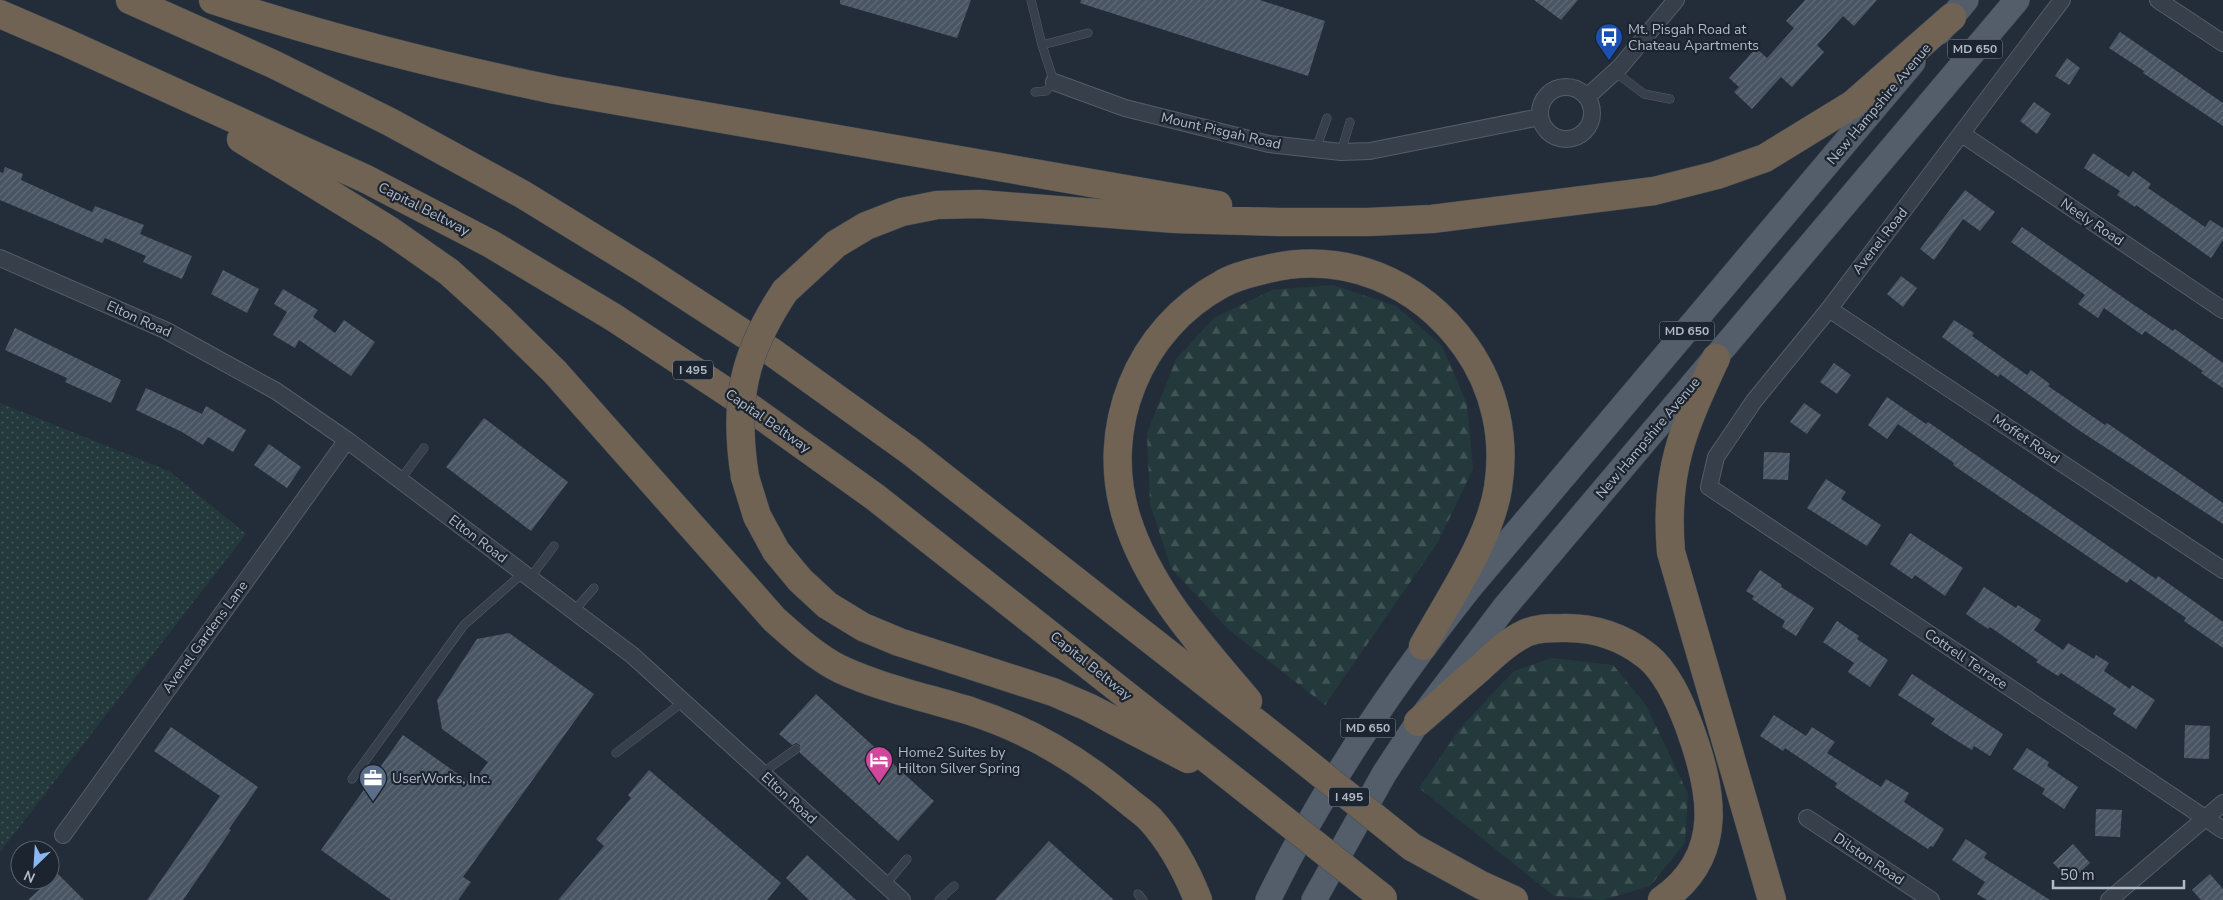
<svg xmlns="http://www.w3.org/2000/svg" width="2223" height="900" font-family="'Nunito Sans',sans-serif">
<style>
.forest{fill:url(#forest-firs)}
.park{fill:url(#park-dots)}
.building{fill:url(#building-hatch)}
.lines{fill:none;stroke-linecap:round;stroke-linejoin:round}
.service-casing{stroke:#545d68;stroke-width:9}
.minor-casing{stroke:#545d68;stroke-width:18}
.primary-casing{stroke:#3f4853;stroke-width:26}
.motorway-casing{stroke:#414a55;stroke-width:29}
.service{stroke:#363f4a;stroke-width:8}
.minor{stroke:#363f4a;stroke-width:16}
.primary{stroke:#545e6a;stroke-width:25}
.motorway{stroke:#706353;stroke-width:28}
.motorway-bridge-casing{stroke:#414a55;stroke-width:29;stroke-linecap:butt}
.motorway-bridge{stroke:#706353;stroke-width:28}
.labels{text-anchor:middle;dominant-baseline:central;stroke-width:4.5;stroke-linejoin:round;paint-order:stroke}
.shield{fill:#1b242f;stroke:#848d99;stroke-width:1}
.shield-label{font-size:12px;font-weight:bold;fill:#b1bac6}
.poi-label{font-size:14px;fill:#b1bac6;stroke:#1b242f;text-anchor:start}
.street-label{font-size:14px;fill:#b1bac6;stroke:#1b242f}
</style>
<defs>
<pattern id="forest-firs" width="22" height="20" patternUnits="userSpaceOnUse" patternTransform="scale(1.25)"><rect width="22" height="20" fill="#24393b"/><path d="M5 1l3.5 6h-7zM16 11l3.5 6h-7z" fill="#415456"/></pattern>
<pattern id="park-dots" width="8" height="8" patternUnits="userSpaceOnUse" patternTransform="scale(1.25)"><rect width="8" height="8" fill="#24393b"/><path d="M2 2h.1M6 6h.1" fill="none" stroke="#415456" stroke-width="1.8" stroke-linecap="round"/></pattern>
<pattern id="building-hatch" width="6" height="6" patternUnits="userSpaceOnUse" patternTransform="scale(1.25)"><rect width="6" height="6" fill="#495563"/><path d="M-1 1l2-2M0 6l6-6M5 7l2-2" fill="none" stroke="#616b78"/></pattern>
</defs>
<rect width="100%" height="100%" fill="#232d3a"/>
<path class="forest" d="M1333,285L1396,306L1442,346L1467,404L1473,469L1438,542L1325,705L1228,629L1171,568L1150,504L1147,433L1176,359L1214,318L1272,290Z
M1552,658L1613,665L1646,705L1688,794L1685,843L1650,886L1603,900L1554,896L1419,788L1461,727L1514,671Z"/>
<path class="park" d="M0,403L169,471L246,534L0,852Z"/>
<path class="building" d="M840,0H971L957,38L840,4Z
M1081,0H1260L1325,21L1308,76L1080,3Z
M1534,0H1578L1561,20Z
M1805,0H1877L1854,26L1843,16L1817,45L1824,52L1792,87L1781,77L1752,109L1734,92L1739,87L1729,78L1756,48L1767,58L1794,28L1786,21Z
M2120,32L2223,103V126L2143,73L2144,71L2109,48Z
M2067,58L2080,68L2069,85L2055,76Z
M2034,102L2051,114L2037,134L2020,121Z
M2093,153L2129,177L2133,171L2151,184L2148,188L2205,227L2210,220L2223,228V240L2211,258L2136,205L2135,207L2117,195L2120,191L2084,168Z
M5,167L23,174L21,180L92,212L95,206L144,225L140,234L192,256L182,279L143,262L146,256L105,238L102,243L0,200V172L3,173Z
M1965,190L1995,212L1980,231L1963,219L1934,260L1920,249Z
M2022,227L2134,305L2173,331L2175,329L2223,363V388L2201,373L2203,371L2145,331L2142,335L2104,308L2098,318L2078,304L2085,295L2011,242Z
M223,270L259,289L247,313L211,294Z
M1901,276L1917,288L1903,307L1887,294Z
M283,289L318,310L313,317L335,333L344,320L375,342L351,376L299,340L295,348L273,335L287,312L274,304Z
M1954,320L1974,333L1972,336L2027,375L2031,370L2050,384L2048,386L2105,425L2107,423L2223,503V524L2077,429L2000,374L1998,377L1942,337Z
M15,328L121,380L111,403L65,382L67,378L5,350Z
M1834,363L1851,375L1837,394L1820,382Z
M146,388L202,414L206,406L246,430L233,452L208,437L203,445L182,432L136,410Z
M1887,397L1926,424L1928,422L2156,579L2158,576L2223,622V648L2184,621L2186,618L2130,579L2127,583L1953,465L1954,463L1898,424L1887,439L1868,425Z
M1804,403L1821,415L1807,434L1790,422Z
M484,418L568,482L531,531L446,467Z
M269,444L301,467L287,488L254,465Z
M1764,452L1790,453L1788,480L1763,479Z
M1826,479L1846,492L1841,499L1881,525L1867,546L1807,508Z
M1910,533L1963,568L1945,596L1915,575L1912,579L1890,564Z
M1760,570L1782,585L1781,587L1814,608L1796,636L1782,627L1785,621L1752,599L1754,596L1746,591Z
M1984,587L2016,608L2018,605L2041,620L2034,630L2063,650L2068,643L2094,659L2096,655L2109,663L2104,671L2130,689L2132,685L2155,700L2136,729L2113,714L2116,709L2061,673L2058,676L2036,662L2038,660L1990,627L1988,629L1966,614Z
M1837,621L1859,636L1857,639L1888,660L1870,687L1848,672L1854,663L1823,642Z
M509,633L594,694L463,877L471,882L458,900H391L321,850L403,735L472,784L488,762L442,729L437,700L477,639Z
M1912,674L2003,734L1990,756L1974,746L1972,750L1954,739L1931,724L1935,719L1898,695Z
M816,694L934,801L898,841L800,753V745L796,743L792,745L779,734Z
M1774,715L1806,736L1812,727L1835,742L1827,753L1881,787L1886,779L1909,793L1904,802L1944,829L1933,847L1930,846L1928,849L1835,787L1837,783L1785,748L1783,751L1760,736Z
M2185,725L2210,726L2209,759L2184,758Z
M171,727L258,787L229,829L231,830L183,900H147L220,796L154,751Z
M2027,748L2049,762L2047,766L2078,787L2064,809L2042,794L2045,789L2013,769Z
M649,770L781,883L767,900H558L604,846L596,839L631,798L628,795Z
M2096,809L2122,810L2120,837L2095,836Z
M1966,839L1987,853L1984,858L2050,900H1987L1977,894L1985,882L1952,860Z
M1049,841L1114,900H995Z
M2073,844L2090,863L2071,881L2053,863Z
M807,855L856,900H809L786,878Z
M56,872L84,900H28L50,880Z
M2210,874L2223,889V900H2201L2192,890Z"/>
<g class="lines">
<g class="service-casing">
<path id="service" d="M1031,0L1042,45
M1615,72L1644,94L1670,99
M1035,92L1046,91L1054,82L1042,45L1088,33
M1316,149L1327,118
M1341,152L1350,122
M400,480L424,448
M530,578L554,546
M574,611L594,588
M616,753L683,702
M762,773L796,749
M352,779L464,625L523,573
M885,885L907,859
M1138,894L1143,900
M939,900L954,886"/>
</g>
<g class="minor-casing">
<path id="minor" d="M2062,0L1829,309L1754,401L1716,457L1709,487L2223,830
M2158,0L2223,43
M1054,82L1125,108L1269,144L1341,152L1370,151L1540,117
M1540 113a26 26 0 1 1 52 0a26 26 0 1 1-52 0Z
M1587,97L1620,67L1676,0
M1962,134L2223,310
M0,258L165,330L276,391L347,440L632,655L902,900
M1829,309L2223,570
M1807,818L1931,900
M63,835L347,440
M2109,900L2223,803"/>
</g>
<g class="primary-casing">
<path id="primary" d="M1939,32L1966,0
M1268,900C1323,787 1394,683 1472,585L1913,62
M1314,900L1384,774L1418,722L1504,608L2017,0"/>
</g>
<g class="motorway-casing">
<path id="motorway" d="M130,0L273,64L390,122L522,194L646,270L772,352L910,451L1286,746
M213,0C325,37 439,66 555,90L1218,205
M0,14L65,42L366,179L491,244L613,317L745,404L875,497L1258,799
M241,139L389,230L449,272L501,319L555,372L774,619C794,637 816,657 840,669C883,689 929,698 973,712C1029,730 1082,762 1127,800C1134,806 1143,812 1150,819C1171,842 1187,872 1198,900
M785,291L836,244L866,226L902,212L937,205L980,204L1175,219L1280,222H1368L1432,219L1654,191L1717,175L1765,158L1853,104L1952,17
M1716,358C1683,429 1664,471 1671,552L1772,900
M745,477L757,516L776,551L800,580L827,605L863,627L899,642L1053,692L1088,707L1188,759
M1248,701C1201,645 1150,591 1127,519C1098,429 1138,329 1222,284C1234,277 1250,273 1263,270C1342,249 1419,281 1466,347C1495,388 1506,438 1498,488C1490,540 1448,600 1423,646
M1418,722C1439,704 1459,686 1480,668C1493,656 1506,643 1522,635C1534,628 1549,628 1562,628C1593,627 1623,637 1647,656C1667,672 1680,702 1689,726C1712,789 1727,855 1662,900
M1412,847L1481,885L1514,900"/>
</g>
<use href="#service" class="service"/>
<use href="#minor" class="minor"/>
<use href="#primary" class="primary"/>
<use href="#motorway" class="motorway"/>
<g class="motorway-bridge-casing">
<path id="motorway-bridge" d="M745,477C733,402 743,354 785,291
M1286,746L1412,847
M1258,799L1383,898"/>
</g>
<use href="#motorway-bridge" class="motorway-bridge"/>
</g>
<defs>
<g id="bus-pin" transform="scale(1.4375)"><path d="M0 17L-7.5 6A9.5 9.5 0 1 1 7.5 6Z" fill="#1a4fb4" stroke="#1b242f"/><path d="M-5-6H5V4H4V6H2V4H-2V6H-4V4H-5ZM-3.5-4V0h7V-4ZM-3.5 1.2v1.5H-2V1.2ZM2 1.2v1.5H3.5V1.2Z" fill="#fff"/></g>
<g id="hotel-pin" transform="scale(1.4375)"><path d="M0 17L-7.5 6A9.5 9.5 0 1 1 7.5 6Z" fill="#d1479c" stroke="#1b242f"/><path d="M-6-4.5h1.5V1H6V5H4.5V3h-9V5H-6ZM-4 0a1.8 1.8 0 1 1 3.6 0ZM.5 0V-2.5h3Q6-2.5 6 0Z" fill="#fff"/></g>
<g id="office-pin" transform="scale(1.4375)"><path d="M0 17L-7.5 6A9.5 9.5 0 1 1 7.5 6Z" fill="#5c6f8a" stroke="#1b242f"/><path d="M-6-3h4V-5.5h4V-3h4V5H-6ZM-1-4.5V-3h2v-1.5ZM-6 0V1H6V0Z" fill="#fff"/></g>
</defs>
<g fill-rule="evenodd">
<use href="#bus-pin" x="1609" y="37"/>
<use href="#hotel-pin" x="879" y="760"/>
<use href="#office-pin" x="373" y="778"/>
</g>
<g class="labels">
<g class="shield">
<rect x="1947.5" y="39.5" width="55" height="19" rx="4"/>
<rect x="1659.5" y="321.5" width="55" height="19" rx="4"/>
<rect x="673" y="360.5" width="40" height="19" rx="4"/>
<rect x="1340.5" y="718.5" width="55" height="19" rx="4"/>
<rect x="1329" y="787.5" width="40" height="19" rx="4"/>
</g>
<g class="shield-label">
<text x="1975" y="49">MD 650</text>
<text x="1687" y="331">MD 650</text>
<text x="693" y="370">I 495</text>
<text x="1368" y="728">MD 650</text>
<text x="1349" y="797">I 495</text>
</g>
<g class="poi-label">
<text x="1628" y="29">Mt. Pisgah Road at<tspan x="1628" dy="16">Chateau Apartments</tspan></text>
<text x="898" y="752">Home2 Suites by<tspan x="898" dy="16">Hilton Silver Spring</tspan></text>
<text x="392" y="778">UserWorks, Inc.</text>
</g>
<g class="street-label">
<text transform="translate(1879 104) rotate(-50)">New Hampshire Avenue</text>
<text transform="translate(1221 131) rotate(13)">Mount Pisgah Road</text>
<text transform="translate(424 209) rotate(27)">Capital Beltway</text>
<text transform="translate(2092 222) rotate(34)">Neely Road</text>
<text transform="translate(1880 241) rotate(-52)">Avenel Road</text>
<text transform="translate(139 319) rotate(24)">Elton Road</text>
<text transform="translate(768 421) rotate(35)">Capital Beltway</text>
<text transform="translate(1648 438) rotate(-50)">New Hampshire Avenue</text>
<text transform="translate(2026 439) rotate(34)">Moffet Road</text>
<text transform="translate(478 539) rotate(37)">Elton Road</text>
<text transform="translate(205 637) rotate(-54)">Avenel Gardens Lane</text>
<text transform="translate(1966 659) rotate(34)">Cottrell Terrace</text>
<text transform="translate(1091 666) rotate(39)">Capital Beltway</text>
<text transform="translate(789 798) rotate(42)">Elton Road</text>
<text transform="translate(1869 859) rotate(34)">Dilston Road</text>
</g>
</g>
<g transform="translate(35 865) rotate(205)"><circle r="24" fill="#1b242f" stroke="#57606b"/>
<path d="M0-4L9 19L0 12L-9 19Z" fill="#88b7f4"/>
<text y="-8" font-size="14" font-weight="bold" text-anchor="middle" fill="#b1bac6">N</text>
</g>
<path d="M2053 880v8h131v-8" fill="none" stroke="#b1bac6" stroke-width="2.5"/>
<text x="2060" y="880" font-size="15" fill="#b1bac6" stroke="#1b242f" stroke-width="4" paint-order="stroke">50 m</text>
</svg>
